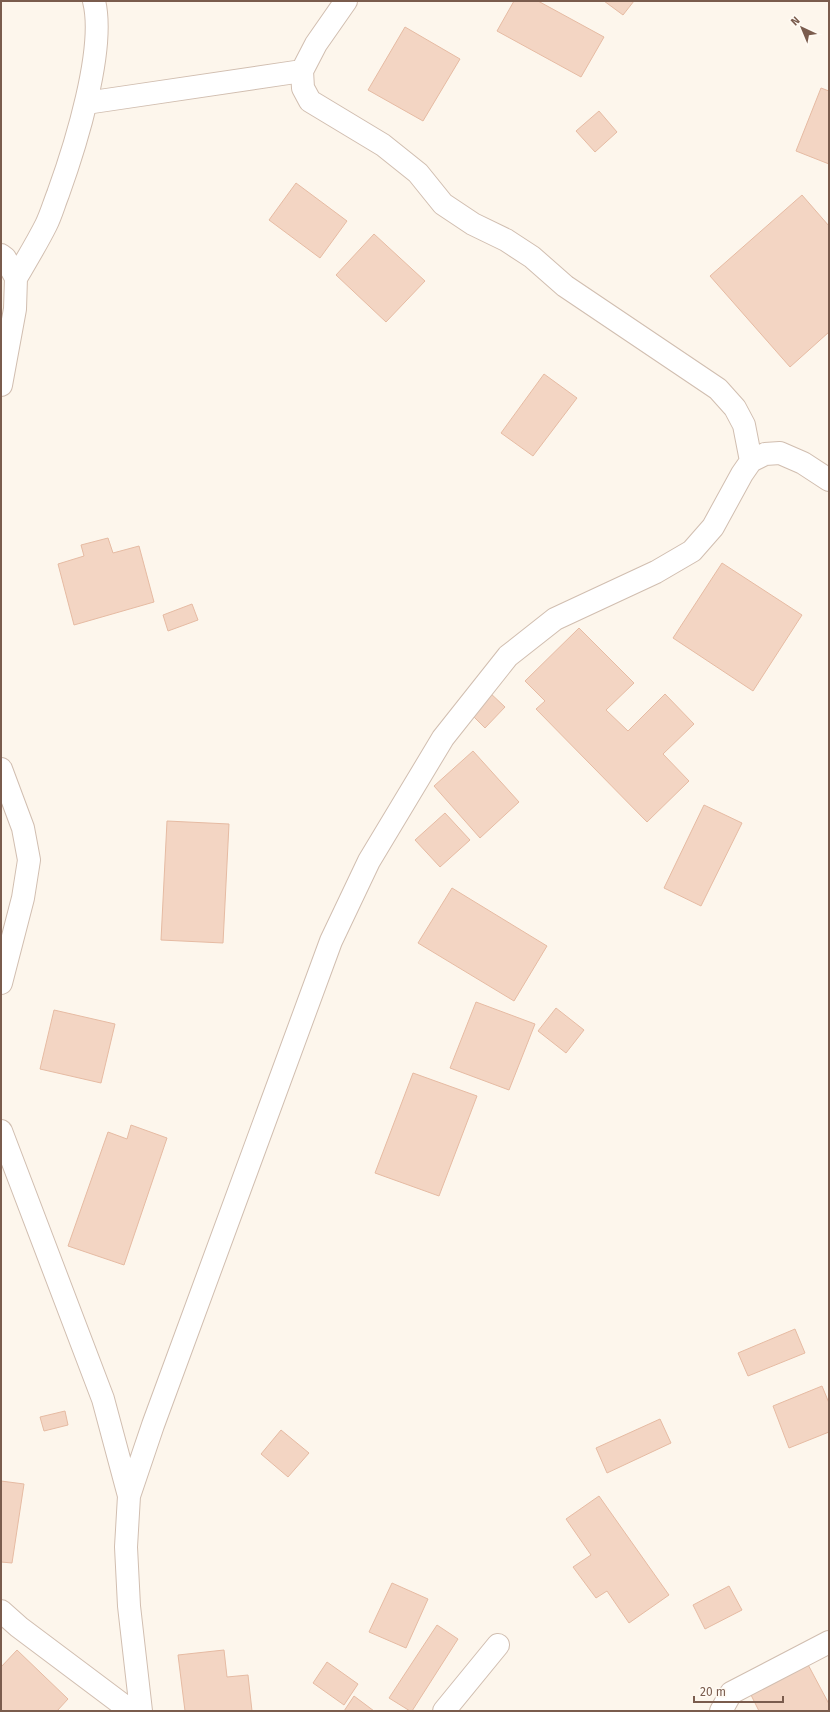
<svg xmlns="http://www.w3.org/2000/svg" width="830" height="1712" font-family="'Fira Sans',sans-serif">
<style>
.building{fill:#f3d5c3;stroke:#e6bba3}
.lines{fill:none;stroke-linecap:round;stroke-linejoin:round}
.street-casing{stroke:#d1beb0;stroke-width:24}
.street{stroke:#fff;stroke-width:22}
</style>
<rect width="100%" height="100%" fill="#fdf6ec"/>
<path class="building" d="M514,1H538L604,37L581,77L497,31Z
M604,1H634L623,15Z
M405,27L460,59L423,121L368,90Z
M821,88L829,91V164L796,151Z
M599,111L617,132L595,152L576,131Z
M296,183L347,221L320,258L269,220Z
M802,195L829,226V332L790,367L710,276Z
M374,234L425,281L386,322L336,275Z
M544,374L577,398L533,456L501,433Z
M108,538L113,553L139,546L154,602L74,625L58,564L84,556L81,545Z
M722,563L802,615L753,691L673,638Z
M192,604L198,620L168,631L163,615Z
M579,628L634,683L606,710L628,731L665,694L694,724L663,754L689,781L647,822L536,709L545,701L525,681Z
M488,691L505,707L485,728L468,711Z
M473,751L519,802L480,838L434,786Z
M704,805L742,823L701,906L664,888Z
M445,813L470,840L440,867L415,840Z
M167,821L229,824L223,943L161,940Z
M452,888L547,946L514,1001L418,943Z
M476,1002L535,1024L509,1090L450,1068Z
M556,1008L584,1030L566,1053L538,1031Z
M54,1010L115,1024L101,1083L40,1069Z
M413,1073L477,1096L439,1196L375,1173Z
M131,1125L167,1138L124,1265L68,1246L108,1132L127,1139Z
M795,1329L805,1353L748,1376L738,1353Z
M822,1386L829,1403V1432L789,1448L773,1406Z
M65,1411L68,1425L44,1431L40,1417Z
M660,1419L671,1443L607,1473L596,1448Z
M281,1430L309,1453L288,1477L261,1454Z
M1,1481L24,1484L12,1563L1,1562Z
M599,1496L669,1595L629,1623L607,1591L596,1598L573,1567L591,1555L566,1519Z
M392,1583L428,1599L406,1648L369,1632Z
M729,1586L742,1610L705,1629L693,1605Z
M437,1625L458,1639L412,1711H410L389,1698Z
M17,1650L68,1699L57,1711H1V1667Z
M224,1650L227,1677L248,1675L252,1711H185L178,1655Z
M805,1659L829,1704V1711H759L748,1689Z
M327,1662L358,1684L344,1705L313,1683Z
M354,1696L374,1711H344Z"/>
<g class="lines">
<g class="street-casing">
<path id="street" d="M346,1L316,44L302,71L303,88L310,101L383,145L418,173L443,204L473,224L506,240L532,257L565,286L718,389L735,408L744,425L751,461
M86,103L302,71
M1,255L5,258L16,278L15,309L1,385
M16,278C26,261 37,243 46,225C51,215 54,204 58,194C75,147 106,49 94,1
M1,769L23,828L29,860L23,898L1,983
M1,1131L103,1399L129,1496
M1,1611L19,1627L131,1711
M141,1711L129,1606L126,1547L129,1496L153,1425L331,941L369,861L443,738L508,656L555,619L656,572L692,551L713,527L742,474L751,461L765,454L780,453L803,463L829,480
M444,1711L498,1645
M721,1711L731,1693L829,1642"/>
</g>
<use href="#street" class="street"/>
</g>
<rect width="830" height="1712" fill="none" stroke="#7a5c4d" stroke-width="4"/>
<g transform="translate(802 28) rotate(316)" stroke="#fffaf3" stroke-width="3" paint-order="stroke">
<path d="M0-3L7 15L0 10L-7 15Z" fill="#7a5c4d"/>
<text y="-6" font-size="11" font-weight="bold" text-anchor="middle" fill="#7a5c4d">N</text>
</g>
<path d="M694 1696v6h89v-6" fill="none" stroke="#7a5c4d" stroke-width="2"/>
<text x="700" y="1696" font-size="12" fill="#7a5c4d" stroke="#fffaf3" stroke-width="3" paint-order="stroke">20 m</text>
</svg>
